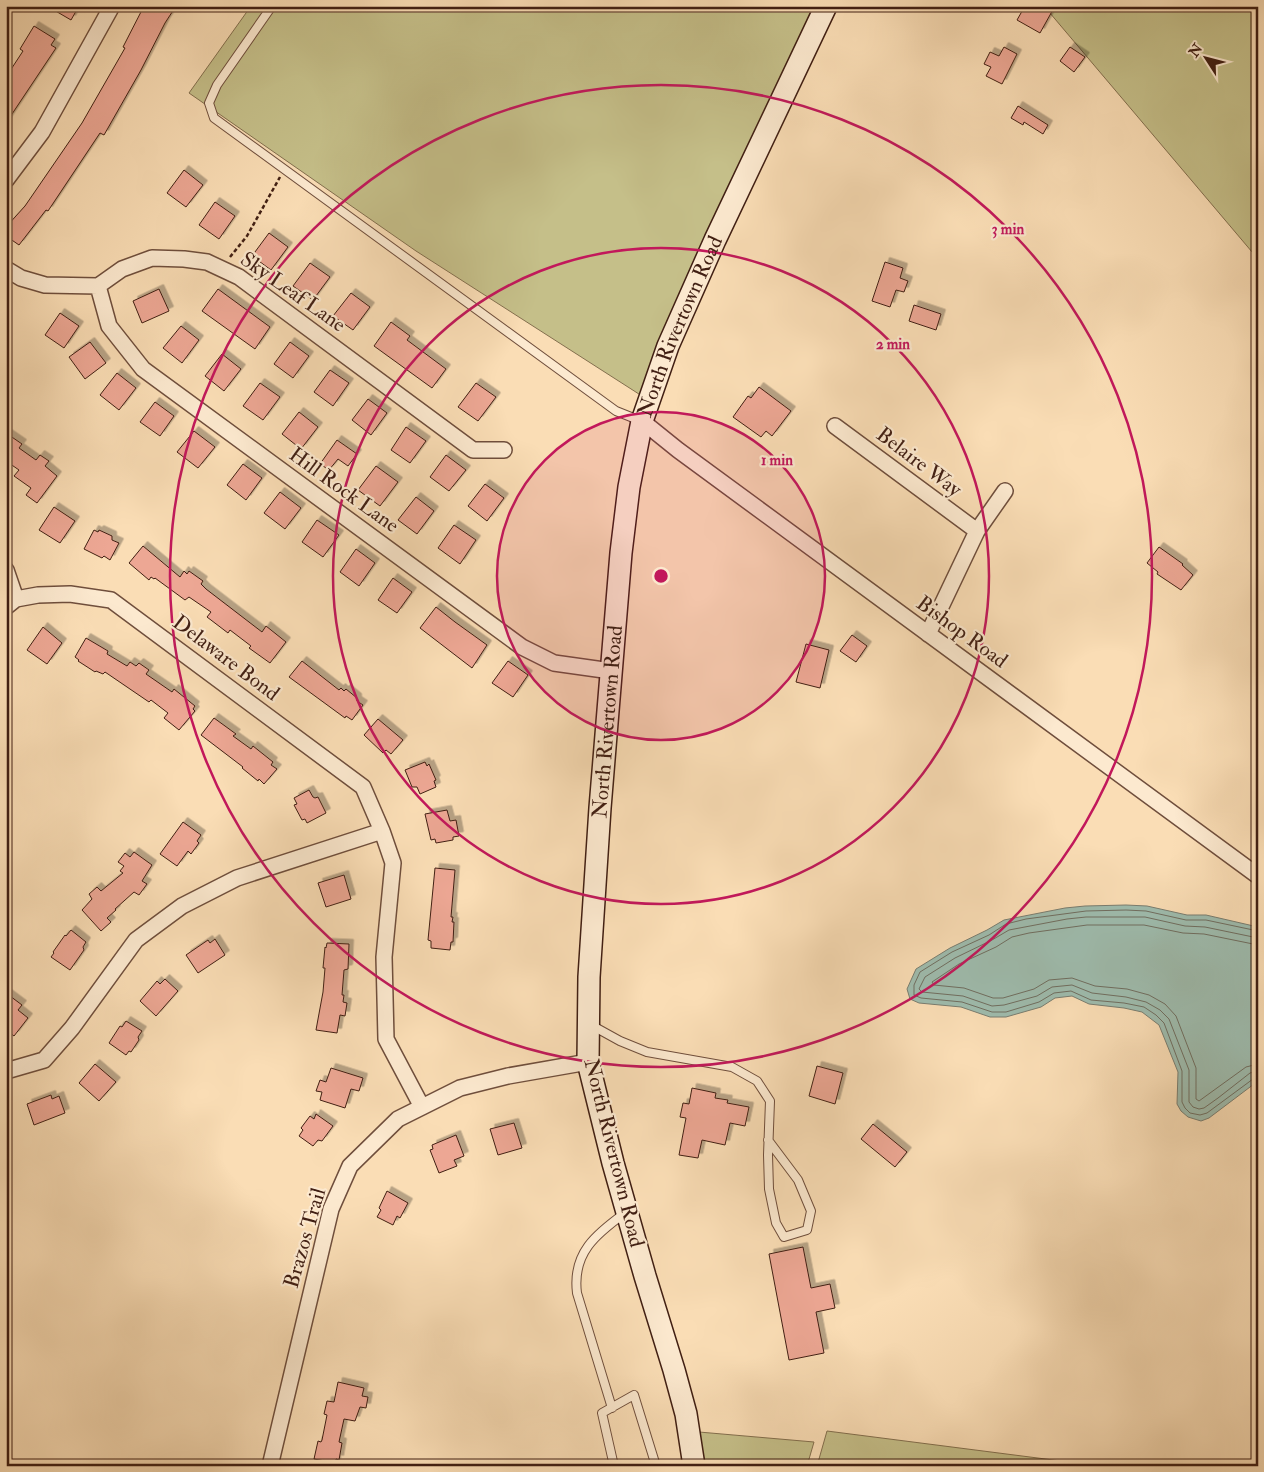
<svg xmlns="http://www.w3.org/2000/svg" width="1264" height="1472" font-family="'IM FELL Double Pica',serif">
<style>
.green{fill:#c5bf89;stroke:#836f4e}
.water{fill:#9ebcae;stroke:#797d70}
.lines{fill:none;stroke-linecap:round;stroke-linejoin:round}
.shore{stroke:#706e60;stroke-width:1}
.building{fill:#eda794;stroke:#411f13;filter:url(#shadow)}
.lane-casing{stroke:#6f4e3c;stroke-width:10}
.street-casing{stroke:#6f4e3c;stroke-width:18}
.secondary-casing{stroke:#411f13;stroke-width:24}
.path{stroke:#411f13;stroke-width:2.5;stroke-dasharray:4 2.5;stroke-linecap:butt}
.lane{stroke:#fce9cf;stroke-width:8}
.street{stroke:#fce9cf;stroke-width:15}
.secondary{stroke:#fce9cf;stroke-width:21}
.ring{fill:none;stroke:#c2185b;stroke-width:2.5}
.labels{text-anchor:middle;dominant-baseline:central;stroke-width:4.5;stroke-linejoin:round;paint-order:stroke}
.street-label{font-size:21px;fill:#411f13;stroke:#fce9cf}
.centre{fill:#c2185b;stroke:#fce9cf;stroke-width:2.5}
.ring-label{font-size:15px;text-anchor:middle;font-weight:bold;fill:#c2185b;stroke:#fce9cf;stroke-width:4.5;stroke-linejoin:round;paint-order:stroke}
</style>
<defs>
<filter id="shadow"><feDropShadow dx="4.5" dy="-4.5" stdDeviation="0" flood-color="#0004"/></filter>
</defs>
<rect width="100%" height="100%" fill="#faddb5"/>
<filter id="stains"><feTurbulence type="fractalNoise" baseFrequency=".004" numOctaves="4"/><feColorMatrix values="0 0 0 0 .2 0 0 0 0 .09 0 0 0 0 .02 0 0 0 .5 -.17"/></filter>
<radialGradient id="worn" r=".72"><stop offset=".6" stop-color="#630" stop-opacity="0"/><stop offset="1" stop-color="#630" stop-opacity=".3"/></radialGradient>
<path class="green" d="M251,6H831L642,396L416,251L189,93Z
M1044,6H1258V259Z
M827,1431L1100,1466H817Z
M699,1432L814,1442L807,1466H703Z"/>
<path class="water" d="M1126,905L1147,906L1187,915H1206L1258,927V1081L1209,1118L1201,1121L1188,1117L1181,1111L1177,1104L1178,1072L1159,1025L1142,1012L1124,1008L1089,1004L1072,996L1055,998L1041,1007L1006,1017H990L961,1007L919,1003L910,999L907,989L916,969L950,948L987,930L1004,920L1065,908L1085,906Z"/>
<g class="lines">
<path class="shore" d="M1258,931L1206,920H1186L1146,911L1126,910L1086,911L1026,919L1006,924L989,935L952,952L920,972L914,985V995L921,998L962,1002L992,1012H1006L1039,1002L1054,993L1071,991L1091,1000L1124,1003L1144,1007L1156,1015L1164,1023L1182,1071V1102L1185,1108L1190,1113L1200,1115L1207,1113L1253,1079L1258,1078
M1258,938L1205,927L1185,926L1145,917H1086L1067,919L1009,930L992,940L955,958L925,977L919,989L922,992L963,996L992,1006L1004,1005L1037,996L1052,987L1072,985L1092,993L1126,997L1146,1002L1160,1010L1169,1019L1189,1070V1102L1193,1107L1199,1109L1204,1108L1218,1098L1250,1073L1258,1071
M1258,945L1204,934L1183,933L1144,925H1087L1029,933L1012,937L996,947L959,964L932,982L934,985L964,988L993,998H1003L1034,989L1049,980L1072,978L1095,986L1127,989L1149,995L1165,1004L1176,1016L1196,1068V1099L1199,1101L1246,1067L1258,1064"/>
</g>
<path class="building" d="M47,6H79L71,20Z
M144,6H176L165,23L141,70L104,135L100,133L48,211L46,210L19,245L6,236V227L25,206L82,123L125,48L123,47Z
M1025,6H1055L1040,33L1017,20Z
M34,26L55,39L51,45L56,48L6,123V77L23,51L20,49Z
M1004,47L1017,54L1002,84L986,76L991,67L984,64L990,52L999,56Z
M1070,47L1085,57L1074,72L1060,61Z
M1018,106L1048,125L1043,134L1024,122L1023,125L1011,118Z
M184,170L203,185L186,207L167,193Z
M215,202L235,216L219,239L199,225Z
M269,233L288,247L271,270L252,256Z
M885,262L903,268L900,278L908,281L904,292L896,290L890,307L872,301Z
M310,263L330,277L313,300L293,286Z
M159,289L169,311L142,323L133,301Z
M218,289L270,327L255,349L202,311Z
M351,293L370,307L353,330L333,316Z
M914,305L941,314L936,330L909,321Z
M60,313L79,326L64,348L45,335Z
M391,322L410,336L407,340L446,369L432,388L374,346Z
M181,326L199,340L182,363L163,348Z
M90,342L106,363L85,379L69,357Z
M290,342L309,356L293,378L274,364Z
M222,354L241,369L224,391L205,376Z
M330,370L349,383L333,406L314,392Z
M117,373L136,388L119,410L100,395Z
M260,383L280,397L263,420L243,406Z
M476,383L496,397L478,421L458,407Z
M759,387L791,411L772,436L766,431L761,437L733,417L748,396L751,398Z
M368,399L387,413L371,435L352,420Z
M155,402L174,416L160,436L140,422Z
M299,412L318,427L301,449L282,434Z
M406,427L426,441L410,463L391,450Z
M194,431L215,447L198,468L177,452Z
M6,433L22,444L19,448L36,460L40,455L49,461L45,466L57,476L37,503L26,495L31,488L14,476L19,470L6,461Z
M337,440L357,454L348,466L338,459L329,470L320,464Z
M446,455L466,470L449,491L430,477Z
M243,464L262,478L246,500L227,485Z
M376,466L398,482L380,506L358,490Z
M485,484L504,498L487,521L468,506Z
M280,492L301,508L285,529L264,513Z
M416,497L434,511L417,534L398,520Z
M54,507L75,521L60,543L39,530Z
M317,520L339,535L323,557L302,542Z
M454,525L476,540L460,564L438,548Z
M94,530L98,532L99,530L112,536V540L119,543L110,560L104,556L102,558L84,549Z
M143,546L180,577L184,571L187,574L189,571L203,581L201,584L206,589L262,632L266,626L286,642L270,663L249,648L251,646L230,630L228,633L207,617L211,612L189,597L185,600L155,578L154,579L151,577L149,580L129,563Z
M1159,547L1183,564L1182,565L1193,575L1181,590L1157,574L1158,572L1147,563Z
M356,549L375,563L359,586L340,572Z
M393,578L412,592L397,613L378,600Z
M436,607L455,622L487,645L472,668L420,628Z
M43,627L62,643L47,664L27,650Z
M852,635L867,646L856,662L840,651Z
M86,638L108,651L107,654L127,666L130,662L136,666L139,663L149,670L146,674L172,692L174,689L195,706L193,709L195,711L179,730L164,718L168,713L151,700L149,702L105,672L103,674L96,671L95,672L78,661L79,660L75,657Z
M806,644L829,650L820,688L796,682Z
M302,661L339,690L341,688L344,691L346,689L357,698V701L363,705L352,720L346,716L345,718L289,677Z
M508,661L528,675L513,697L492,683Z
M214,718L236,734L233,736L251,749L253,746L273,762L271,765L277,769L264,784L259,779L258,781L242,768L243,767L201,735Z
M378,719L403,740L391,754L386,750L383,753L364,735Z
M425,762L427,766L429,764L436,780L434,781L436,787L420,794L417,787H412L405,770Z
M309,790L313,797L315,798L318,797L326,813L307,823L305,819L302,820L294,805L297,804L294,798Z
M447,810L450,821L456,820L459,836L453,837V840L436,843L435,839L431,840L425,814Z
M183,822L201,835L197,841L199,843L191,854L188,851L177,866L160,854Z
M134,852L152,865L142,881L147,884L139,895L134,892L115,909L116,910L107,918L111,922L101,931L82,910L92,899L89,894L97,887L101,891L123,873L120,871L124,866L118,862L125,853L130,857Z
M435,868L455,870L451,917H453L452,922H454L453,942H451L450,950L431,948V941L428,940Z
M344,875L351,899L326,907L318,883Z
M71,930L86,942L83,947L84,950L70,970L51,957L54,953L53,952L65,935L66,936Z
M215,939L225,955L198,973L186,955L208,940L210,943Z
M327,943L349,944L348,969L344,970L342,995H344L343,1002L347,1003L345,1016L340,1015L337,1033L316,1030L323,992L325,968H323L325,947L326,948Z
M165,979L178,991L156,1016L140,1001L157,981L160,984Z
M6,993L22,1005L18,1010L28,1018L14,1036L6,1030Z
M126,1021L142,1031L138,1037L139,1040L131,1052L129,1051L126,1055L109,1043L120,1026L122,1027Z
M95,1064L116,1082L99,1101L79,1083Z
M817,1066L843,1073L835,1104L809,1096Z
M331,1068L363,1078L359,1091L351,1089L345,1108L320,1100L322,1092L316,1091L320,1080L326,1082Z
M692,1088L716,1093L715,1098L728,1100L727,1103L749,1107L745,1126L730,1123L725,1145L702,1140L698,1158L679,1155L686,1118L680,1117L683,1103L689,1104Z
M51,1095L52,1099L59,1096L65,1113L34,1125L27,1104Z
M316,1114L333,1126L322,1141L318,1140L313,1146L299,1136L303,1130L301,1128L310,1116L314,1119Z
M514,1123L522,1148L498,1155L490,1129Z
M873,1124L907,1152L895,1167L861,1139Z
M456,1135L464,1156L454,1160L457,1166L439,1173L430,1150L433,1149L432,1145Z
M387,1191L408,1203L400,1218L397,1216L393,1225L377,1217L381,1210L379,1208Z
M803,1247L811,1288L830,1284L835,1308L816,1312L824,1353L789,1360L769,1254Z
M338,1382L364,1388L362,1396L368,1397L366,1408L360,1407L355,1421L344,1419L339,1442L342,1443L339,1460L336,1459V1463L314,1459L318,1441L321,1442L322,1440L327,1415L324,1414L327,1401L334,1402Z"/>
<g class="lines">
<g class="lane-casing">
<path id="lane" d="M272,6L217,85L209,103L214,118L616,411L641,421
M591,1025L620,1041L647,1052L732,1067L757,1081L770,1101L768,1155L769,1189L776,1223L784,1237L807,1230L811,1211L798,1180L768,1140
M612,1408L577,1293C572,1253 596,1234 625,1213
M614,1466L602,1413L634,1395L656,1466"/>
</g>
<g class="street-casing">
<path id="street" d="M6,180L42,132L112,6
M6,269L21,278L45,285L98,286L122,269L152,258L184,259L207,262L239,277L473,450H504
M98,286L109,326L143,369L522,647L554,663L611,671
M642,421L678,450L1258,876
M835,426L977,531
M6,570L16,599
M6,607L16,599L38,595L70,594L111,600L363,787L382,831L393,863L384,957L386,1039L422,1107
M928,634L977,531L1005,491
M6,1071L44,1060L72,1028L136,940L182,906L237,878L382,831
M270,1466L331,1209L350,1166L398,1119L460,1088L508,1076L588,1062"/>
</g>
<g class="secondary-casing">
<g id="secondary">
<path id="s1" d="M694,1466L686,1414L674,1370L645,1276L613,1163L588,1062L589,977L600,808L621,553L629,487L642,421L668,346L715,240L826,6"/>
</g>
</g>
<path class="path" d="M230,257L247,236L280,177"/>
<use href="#lane" class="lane"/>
<use href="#street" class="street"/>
<use href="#secondary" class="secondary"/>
</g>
<circle cx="661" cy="576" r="164" fill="#c2185b" fill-opacity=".12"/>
<g class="ring">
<circle cx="661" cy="576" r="164"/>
<circle cx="661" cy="576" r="328"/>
<circle cx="661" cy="576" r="491"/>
</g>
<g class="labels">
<g class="street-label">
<text transform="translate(293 292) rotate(35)">Sky Leaf Lane</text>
<text stroke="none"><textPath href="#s1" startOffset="1164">North Rivertown Road</textPath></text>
<text transform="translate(919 462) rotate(37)">Belaire Way</text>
<text transform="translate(344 490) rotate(36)">Hill Rock Lane</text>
<text transform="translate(962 632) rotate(36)">Bishop Road</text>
<text transform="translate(226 658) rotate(37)">Delaware Bond</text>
<text stroke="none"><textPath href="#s1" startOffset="759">North Rivertown Road</textPath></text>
<text transform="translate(614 1153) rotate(76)">North Rivertown Road</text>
<text transform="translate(305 1238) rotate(-74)">Brazos Trail</text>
</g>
</g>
<circle cx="661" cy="576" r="8" class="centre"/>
<g class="ring-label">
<text x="1008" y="234">3 min</text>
<text x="893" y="349">2 min</text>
<text x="777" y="465">1 min</text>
</g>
<rect width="1264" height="1472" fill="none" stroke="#faddb5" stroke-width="25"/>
<rect x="8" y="8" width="1249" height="1457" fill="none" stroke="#411f13" stroke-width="2.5"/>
<rect x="12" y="12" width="1239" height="1447" fill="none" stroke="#411f13"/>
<g transform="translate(1206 58) rotate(306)" stroke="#fce9cf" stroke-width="4" paint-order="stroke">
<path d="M0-4L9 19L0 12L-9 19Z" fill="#411f13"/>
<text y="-8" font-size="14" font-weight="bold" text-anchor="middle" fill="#411f13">N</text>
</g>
<rect width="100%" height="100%" filter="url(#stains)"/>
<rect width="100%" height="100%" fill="url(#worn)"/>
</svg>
